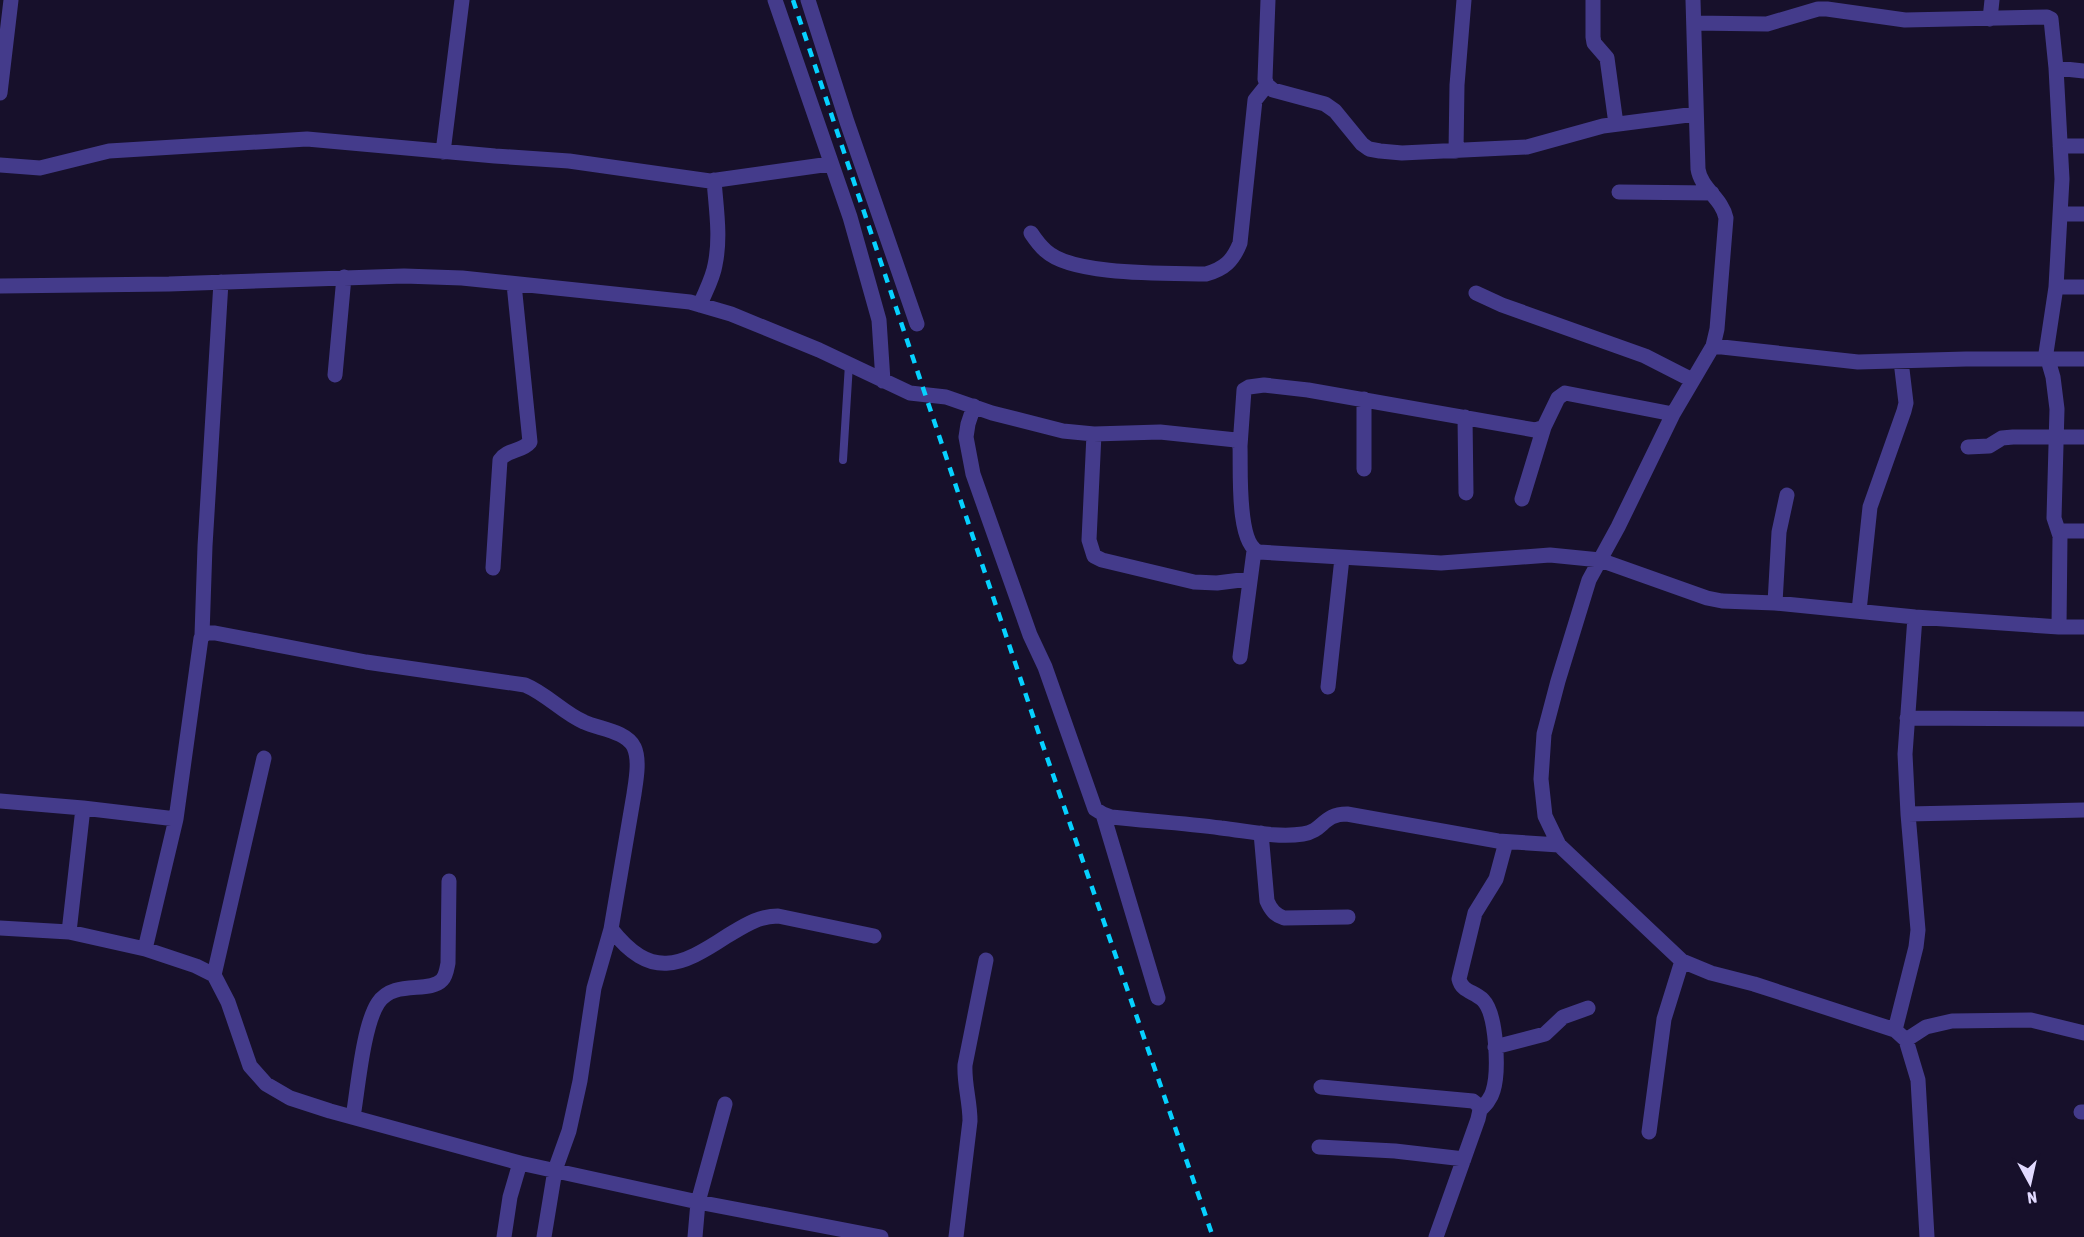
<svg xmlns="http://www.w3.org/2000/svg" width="2084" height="1237" font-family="'Asap Condensed',sans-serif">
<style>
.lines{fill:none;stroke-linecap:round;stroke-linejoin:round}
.lane{stroke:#443b8b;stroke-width:8}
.street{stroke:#443b8b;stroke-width:15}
.rail{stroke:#06d1ff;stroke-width:4.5;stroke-dasharray:9 8;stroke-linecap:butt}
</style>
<rect width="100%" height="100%" fill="#17102b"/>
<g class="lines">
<path class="lane" d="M843,460L849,364"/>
<path class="street" d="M775,0L850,217L863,263L879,320L883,381
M808,0L847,122L917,324
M1268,0L1265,79L1267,85L1273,90L1325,104L1335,111L1362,144L1369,149L1380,151L1402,153L1527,147L1603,126L1696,114
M1593,0V37L1594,43L1607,58L1616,124
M1693,0L1698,169C1701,189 1722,198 1726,218L1717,329L1713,346L1673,414L1618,527L1589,580L1558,681L1544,734L1541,779L1545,816L1559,845L1682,961L1711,973L1754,984L1895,1030L1906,1040L1918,1080L1927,1237
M1990,19L1992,0
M1694,23L1767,24L1818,9H1827L1905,20L2047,17L2051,19L2056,68L2062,179L2056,287L2046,353L2053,377L2057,409L2054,518L2060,536L2059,627
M2056,68L2084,71
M0,93L11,0
M2060,146H2084
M1456,151L1457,85L1464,0
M443,152L462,0
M0,165L40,168L109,151L307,139L495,156L569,161L710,181L830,164
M1619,192L1712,193
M2061,214H2084
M1031,233C1035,239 1040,246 1046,251C1073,276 1168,273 1206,274C1224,269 1233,261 1240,243L1255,100L1267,85
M0,286L169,284L404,276L462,278L690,302L731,314L819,350L910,393L946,397L992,413L1063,431L1094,434L1160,432L1236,440L1240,446C1241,467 1236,544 1259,552L1441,563L1550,555L1600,560L1707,598L1722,601L1775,603L1915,617L2059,627H2084
M2056,287H2084
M1476,293L1502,305L1645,356L1692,380
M700,305C705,292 713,278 715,265C721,237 716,208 714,180
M1713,346L1858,362L1966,359H2084
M335,375L344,277
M1364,399V469
M974,406L968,424L966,437L973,474L1030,635L1045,667L1095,809L1103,814L1111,817C1148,821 1184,823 1221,828C1248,831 1276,838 1303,834C1324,831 1322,814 1347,814L1498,841L1559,845
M1465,417L1466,493
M1094,434L1089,540L1094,556L1102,560L1194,582L1217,583L1249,579
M1240,446L1244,390L1249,387L1264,385L1308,390L1535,430L1544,427L1558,398L1565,393L1673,414
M1968,447L1989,446L2002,438L2013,437H2084
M1522,499L1544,427
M2059,531H2084
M493,568L500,460C507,449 522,452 530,442L514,284
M1775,603L1779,532L1787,495
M1859,611L1870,507L1904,411L1906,403L1901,361
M202,635L205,546L221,282
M1240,657L1254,551
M1328,687L1342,558
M1907,718L2084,719
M0,801L83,808L176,819
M1103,814L1158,998
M1908,814L2084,810
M1261,833L1267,901C1271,910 1275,915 1284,918L1348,917
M0,928L69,932L145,949L196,966L214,975L228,1002L250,1066L266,1084L290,1098L330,1111L520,1163L698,1202L881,1237
M611,929C651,980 680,967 727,936C744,926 758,916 778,916L874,936
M69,932L83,808
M145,949L176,819L201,638L206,633H215L366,662L525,685C547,694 563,713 584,722C599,729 626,731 634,747C640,760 636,780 634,794L611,929L594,988L580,1081L569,1131L555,1170L544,1237
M214,975L264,758
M1895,1030L1916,947L1918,930L1908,814L1905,754L1915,617
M1906,1040L1926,1027L1952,1021L2031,1020L2084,1033
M1495,1047L1545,1034L1563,1017L1588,1008
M1321,1087L1473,1101L1478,1105L1480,1110L1478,1119L1436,1237
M1480,1110C1485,1105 1491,1099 1493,1091C1499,1072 1497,1014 1483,1000C1474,991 1462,992 1459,979L1475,913L1496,879L1506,842
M2081,1112H2084
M353,1117C358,1088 363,1026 378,1003C394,979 429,994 442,980C446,976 447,968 448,963L449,881
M1649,1132L1664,1019L1682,961
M1319,1147L1395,1151L1464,1159
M504,1237L510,1197L520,1163
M695,1237L698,1202L725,1104
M956,1237L970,1121C970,1101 964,1084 965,1065L986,960"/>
<path class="rail" d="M793,0L1041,740L1213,1237"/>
</g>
<g transform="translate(2030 1183) rotate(172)" stroke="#17102b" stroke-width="4.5" paint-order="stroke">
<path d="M0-4.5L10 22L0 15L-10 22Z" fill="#e2daff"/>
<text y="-9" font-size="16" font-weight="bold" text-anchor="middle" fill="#e2daff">N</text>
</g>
</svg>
